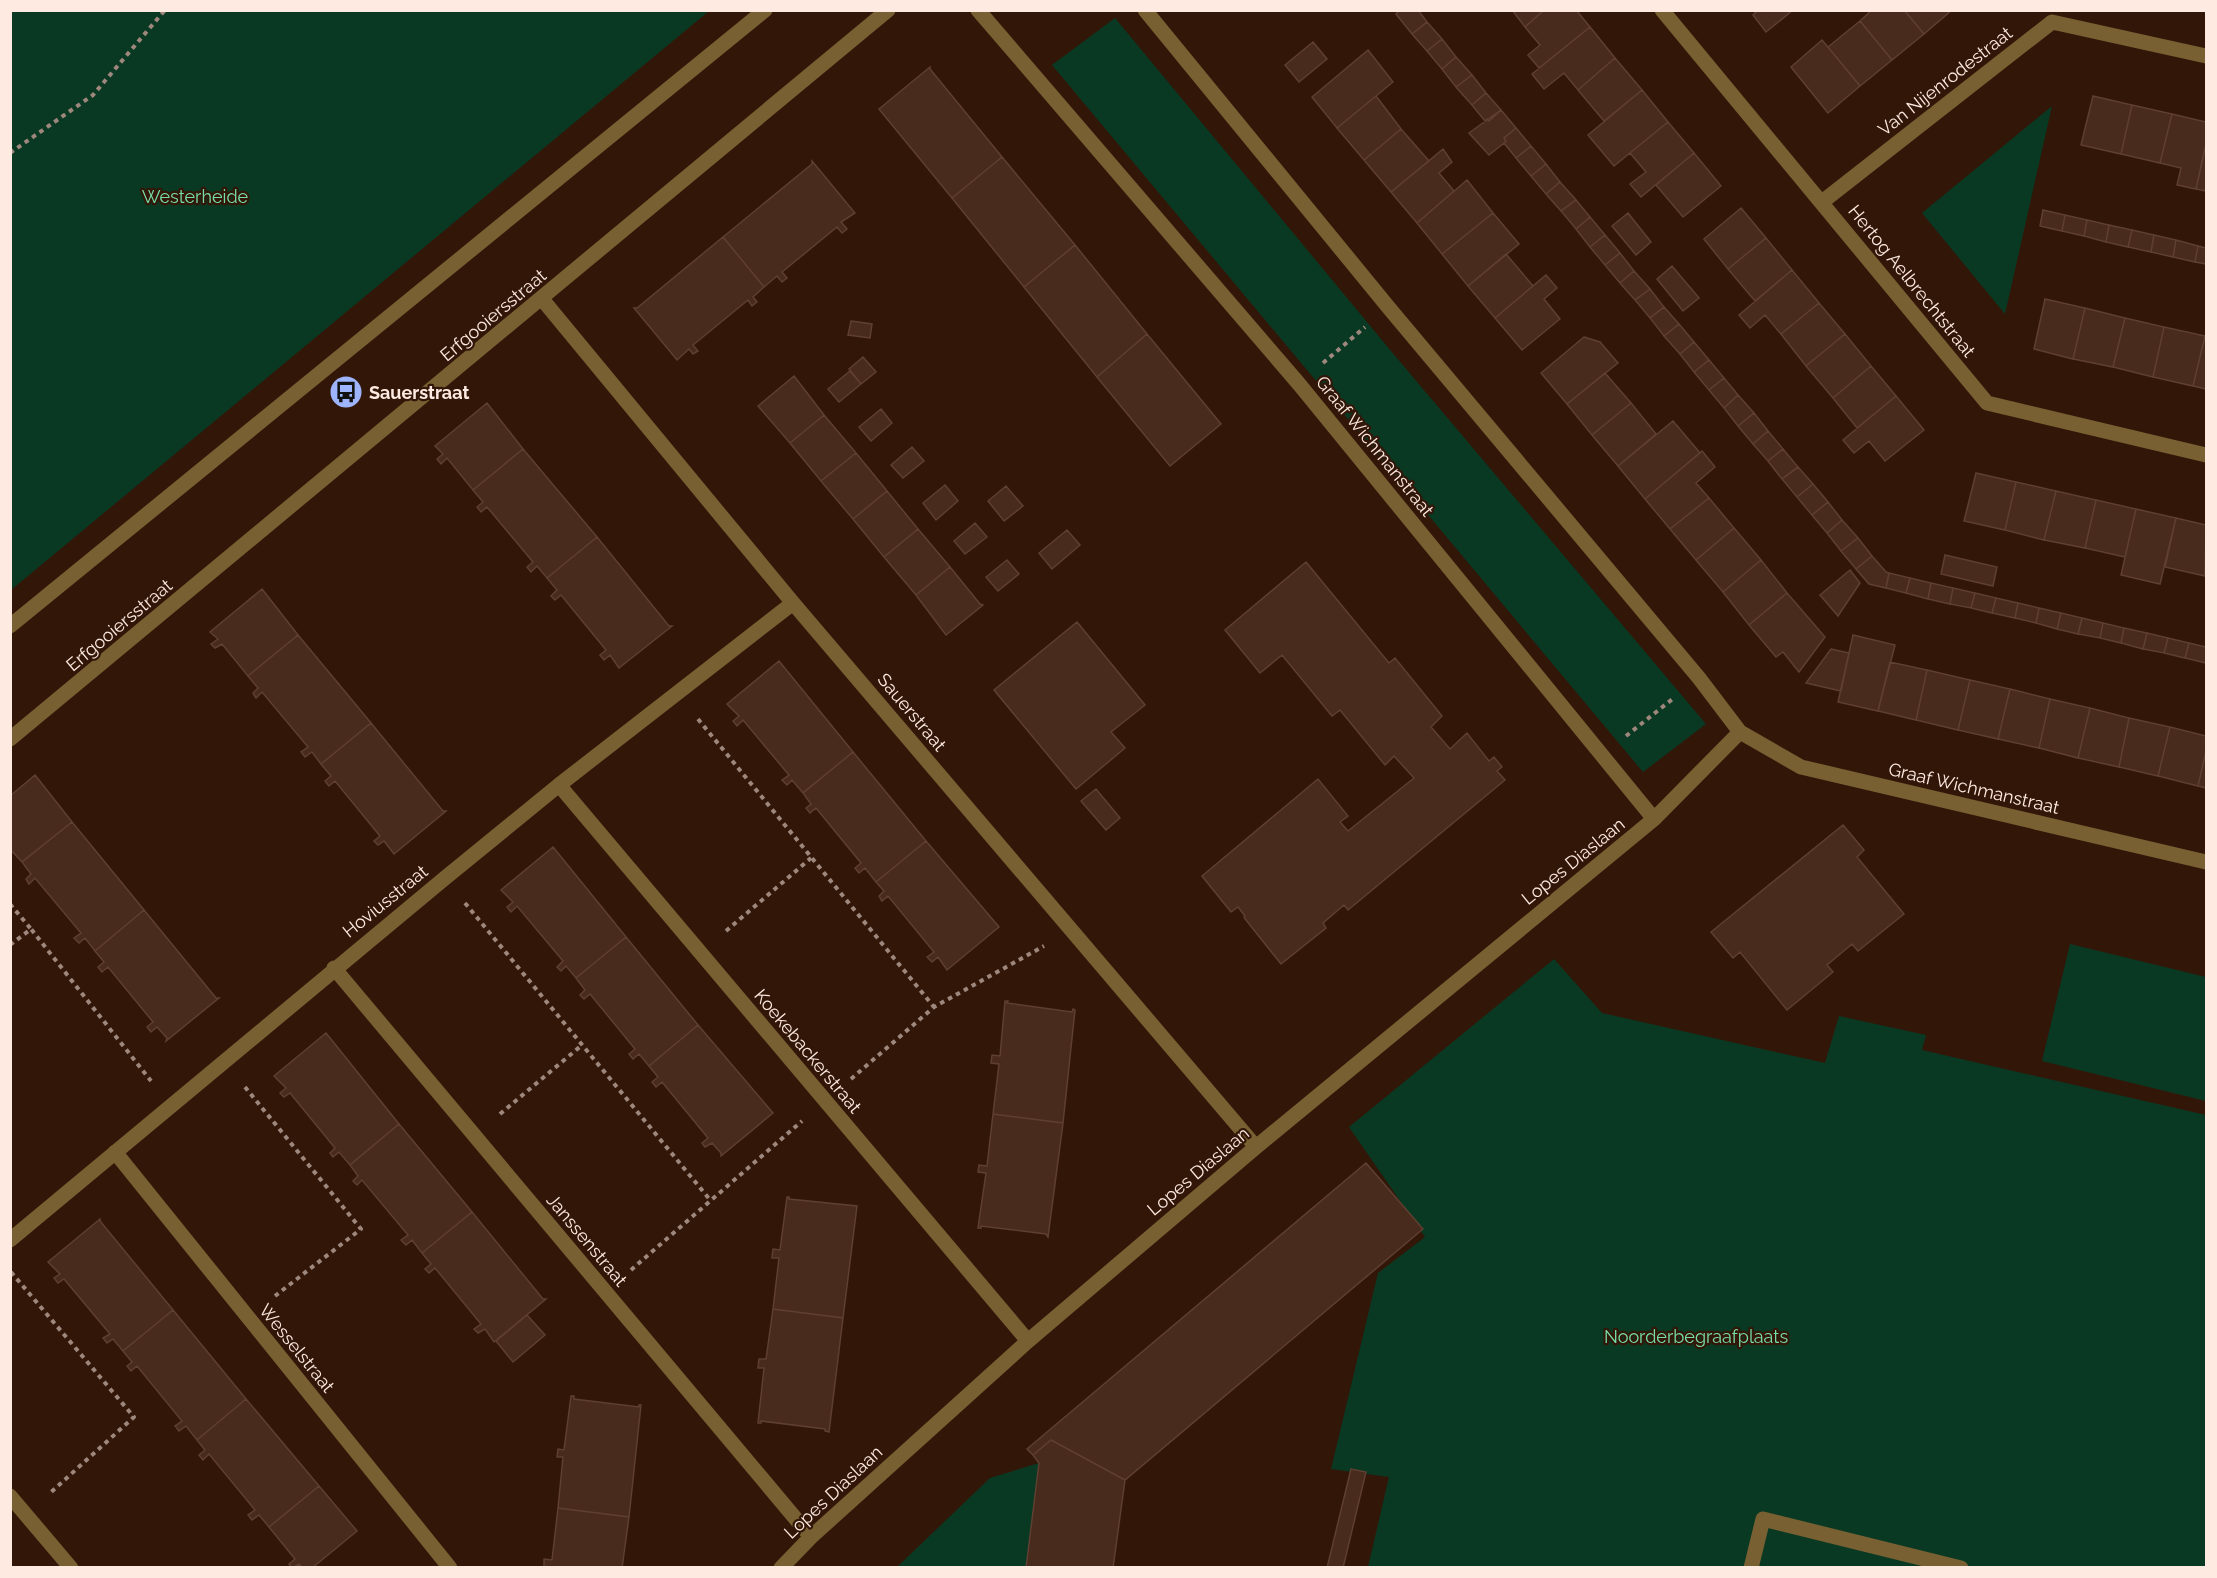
<svg xmlns="http://www.w3.org/2000/svg" width="2217" height="1578" font-family="Raleway,sans-serif">
<style>
.green{fill:#0a3923}
.building{fill:#482b1d;stroke:#5e3f31;stroke-width:1.5}
.lines{fill:none;stroke-linecap:round;stroke-linejoin:round}
.path{stroke:#9e877c;stroke-width:4;stroke-dasharray:4.5 4.5;stroke-linecap:butt}
.service{stroke:#786032;stroke-width:15}
.minor{stroke:#786032;stroke-width:15}
.tertiary{stroke:#786032;stroke-width:15}
.labels{text-anchor:middle;dominant-baseline:central;stroke-width:4.5;stroke-linejoin:round;paint-order:stroke}
.street-label{font-size:18px;fill:#feeae1;stroke:#321709}
.park-label{font-size:18px;fill:#76dfa8;stroke:#321709}
.poi-label{font-size:18px;font-weight:bold;fill:#feeae1;stroke:#321709;text-anchor:start}
</style>
<rect width="100%" height="100%" fill="#321709"/>
<path class="green" d="M11,10H709V11L11,590Z
M1115,18L1396,357L1706,724L1643,772L1052,65Z
M2052,106L2005,314L1922,213Z
M2070,944L2206,977V1101L2042,1061Z
M1554,959L1602,1013L1825,1063L1839,1016L1926,1035L1922,1050L2206,1115V1567H1368L1389,1477L1331,1469L1378,1273L1425,1237L1349,1127Z
M1039,1463L1026,1567L896,1568L990,1478Z"/>
<path class="building" d="M1400,10H1418L1427,22L1412,34L1396,14Z
M1512,10H1544L1525,27Z
M1544,10H1576L1590,27L1539,68L1528,55L1540,45L1525,27Z
M1758,10H1793L1766,32L1753,15Z
M1872,10H1904L1924,34L1892,60L1860,21Z
M1904,10H1952L1924,34Z
M1860,21L1892,60L1860,86L1828,47Z
M1427,22L1442,39L1427,51L1412,34Z
M1590,27L1615,58L1578,90L1564,73L1544,89L1532,74Z
M1442,39L1456,57L1442,69L1427,51Z
M1822,40L1860,86L1828,113L1791,67Z
M1313,42L1327,59L1299,82L1285,65Z
M1368,50L1393,82L1337,128L1312,97Z
M1456,57L1472,75L1456,87L1442,69Z
M1615,58L1642,90L1604,121L1578,90Z
M930,67V69L1002,157L952,198L879,109Z
M1472,75L1486,93L1472,105L1456,87Z
M1642,90L1668,122L1614,166L1588,135Z
M1486,93L1501,110L1489,121L1487,119L1485,121L1472,105Z
M1376,96L1401,129L1364,160L1337,128Z
M2093,96L2132,105L2121,154L2081,145Z
M2132,105L2172,114L2160,163L2121,154Z
M1501,110L1516,128L1504,138L1506,141L1504,143L1489,155L1469,133Z
M2172,114L2206,122V144L2196,189L2177,185L2181,168L2160,163Z
M1668,122L1694,153L1641,197L1630,184L1646,172L1630,153Z
M1516,128L1531,146L1516,158L1504,143L1506,141L1504,138Z
M1401,129L1429,161L1391,192L1364,160Z
M2206,144V191L2196,189Z
M1531,146L1546,164L1531,176L1516,158Z
M1443,149L1452,162L1439,173L1454,191L1417,223L1391,192Z
M1694,153L1721,186L1683,217L1656,185Z
M1002,157L1075,245L1024,287L952,198Z
M812,161L855,213L841,222L847,229L842,233L837,227L782,272L787,278L782,282L777,276L764,287L723,237L812,164Z
M1546,164L1560,182L1546,194L1531,176Z
M1467,180L1493,213L1442,254L1417,223Z
M1560,182L1576,200L1561,211L1546,194Z
M1576,200L1590,217L1576,229L1561,211Z
M1741,208L1766,238L1728,269L1704,239Z
M2043,210L2065,215L2062,231L2040,226Z
M1493,213L1519,244L1468,286L1442,254Z
M1628,213L1651,242L1636,255L1612,226Z
M2065,215L2087,220L2084,236L2062,231Z
M1590,217L1605,235L1590,247L1576,229Z
M2087,220L2109,225L2106,242L2084,236Z
M2109,225L2132,230L2128,247L2106,242Z
M2132,230L2154,235L2151,252L2128,247Z
M1605,235L1620,253L1605,265L1590,247Z
M2154,235L2176,240L2173,257L2151,252Z
M723,237L764,287L753,297L757,302L752,306L748,300L693,345L698,351L693,354L689,349L677,360L634,308H637Z
M1766,238L1792,270L1755,301L1728,269Z
M2176,240L2198,246L2195,262L2173,257Z
M1075,245L1147,334L1097,377L1024,287Z
M2198,246L2206,248V264L2195,262Z
M1620,253L1634,271L1620,283L1605,265Z
M1506,254L1533,286L1495,318L1468,286Z
M1672,266L1699,298L1683,311L1657,279Z
M1792,270L1819,303L1781,334L1765,315L1750,328L1739,315Z
M1634,271L1650,289L1635,300L1620,283Z
M1546,275L1557,288L1544,299L1560,319L1522,350L1495,318Z
M1650,289L1664,307L1650,318L1635,300Z
M2045,299L2085,308L2073,359L2034,349Z
M1819,303L1845,334L1806,366L1781,334Z
M1664,307L1679,324L1664,336L1650,318Z
M2085,308L2125,318L2113,367L2073,359Z
M2125,318L2164,327L2153,377L2113,367Z
M851,321L872,324L870,338L848,335Z
M1679,324L1694,342L1680,354L1664,336Z
M2164,327L2205,336L2193,386L2153,377Z
M1147,334L1221,424L1170,466L1097,377Z
M1845,334L1871,366L1833,398L1806,366Z
M2205,336L2206,337V389L2193,386Z
M1584,337L1600,342L1618,363L1567,404L1541,373Z
M1694,342L1709,360L1694,372L1680,354Z
M863,357L876,372L861,384L849,369Z
M1709,360L1724,378L1709,390L1694,372Z
M1871,366L1896,396L1857,428L1833,398Z
M850,371L861,384L839,402L828,389Z
M1605,373L1631,403L1592,435L1567,404Z
M794,376L824,415L790,443L758,406Z
M1724,378L1738,395L1724,408L1709,390Z
M1738,395L1754,413L1738,426L1724,408Z
M1896,396L1924,430L1885,461L1869,441L1854,453L1843,440Z
M487,403L523,449L473,490L447,458L441,464L437,459L443,454L435,446Z
M1631,403L1656,434L1618,466L1592,435Z
M881,409L892,423L871,441L859,427Z
M1754,413L1768,431L1753,444L1738,426Z
M824,415L856,453L821,481L790,443Z
M1673,421L1700,453L1645,499L1618,466Z
M1768,431L1783,449L1768,461L1753,444Z
M912,447L924,461L903,478L891,465Z
M523,449L597,537L547,578L537,566L531,572L527,567L533,562L487,507L481,512L477,507L483,502L473,490Z
M1783,449L1798,467L1782,479L1768,461Z
M1702,451L1715,467L1696,483L1709,498L1670,529L1645,499Z
M856,453L887,491L853,519L821,481Z
M1798,467L1813,484L1797,497L1782,479Z
M1976,473L2016,482L2005,530L1964,521Z
M2016,482L2056,491L2044,540L2005,530Z
M1813,484L1828,502L1812,515L1797,497Z
M945,485L958,501L936,520L923,503Z
M1006,486L1023,506L1004,521L988,501Z
M887,491L918,529L884,557L853,519Z
M2056,491L2096,500L2085,548L2044,540Z
M1709,498L1734,528L1696,560L1670,529Z
M2096,500L2136,509L2125,557L2085,548Z
M1828,502L1842,520L1827,533L1812,515Z
M2136,509L2176,518L2160,584L2121,575Z
M2176,518L2206,525L2205,576L2165,567Z
M1842,520L1858,538L1841,551L1827,533Z
M975,523L987,537L965,554L954,541Z
M1734,528L1761,560L1723,592L1696,560Z
M918,529L950,567L916,595L884,557Z
M1067,530L1080,545L1052,569L1039,553Z
M597,537L669,626H672L619,668L610,655L604,660L600,655L606,650L561,595L555,600L551,596L557,590L547,578Z
M1858,538L1872,556L1856,569L1841,551Z
M1945,555L1997,567L1993,586L1941,574Z
M1872,556L1886,572L1889,573L1886,588L1869,584L1856,569Z
M1007,560L1019,574L998,591L986,577Z
M1761,560L1787,593L1749,625L1723,592Z
M1306,562L1389,663L1395,658L1442,716L1431,727L1450,749L1467,733L1489,761L1494,757L1502,767L1497,771L1505,780L1348,910L1344,905L1323,923L1326,928L1281,964L1246,920L1244,917L1245,916L1238,907L1231,912L1202,876L1318,779L1348,816L1340,822L1348,831L1414,778L1394,756L1385,765L1340,710L1332,716L1282,655L1260,673L1225,630Z
M950,567L980,604L983,605L946,635L916,595Z
M1850,570L1860,583L1838,616L1820,595Z
M1889,573L1910,578L1906,593L1886,588Z
M1910,578L1931,583L1928,599L1906,593Z
M1931,583L1953,588L1950,604L1928,599Z
M1953,588L1975,593L1971,608L1950,604Z
M262,589L298,635L248,676L222,644L215,648L211,644L218,639L210,632Z
M1787,593L1825,637L1799,672L1783,652L1776,657L1749,625Z
M1975,593L1996,598L1992,613L1971,608Z
M1996,598L2018,603L2015,618L1992,613Z
M2018,603L2039,608L2036,623L2015,618Z
M2039,608L2061,613L2057,629L2036,623Z
M2061,613L2082,618L2078,634L2057,629Z
M2082,618L2103,623L2100,638L2078,634Z
M1077,622L1145,705L1111,732L1125,748L1076,789L994,690Z
M2103,623L2124,628L2121,643L2100,638Z
M2124,628L2147,633L2143,649L2121,643Z
M2147,633L2168,638L2164,653L2143,649Z
M298,635L371,723L321,764L312,752L305,757L301,752L308,747L262,692L256,698L253,693L258,688L248,676Z
M1853,635L1895,645L1878,711L1838,702Z
M2168,638L2189,643L2185,658L2164,653Z
M2189,643L2206,647V663L2185,658Z
M1831,649L1849,653L1841,691L1806,683Z
M779,661L853,752L803,793L792,780L787,785L782,780L789,775L743,720L737,726L733,721L739,716L727,704Z
M1890,662L1927,670L1916,720L1878,711Z
M1927,670L1970,680L1958,730L1916,720Z
M1970,680L2010,689L1998,739L1958,730Z
M2010,689L2050,699L2039,748L1998,739Z
M2050,699L2090,708L2078,758L2039,748Z
M2090,708L2129,718L2119,767L2078,758Z
M2129,718L2170,727L2158,776L2119,767Z
M371,723L443,811H446L394,854L384,841L378,845L374,841L380,836L335,781L329,786L325,781L331,776L321,764Z
M2170,727L2206,736V751L2198,786L2158,776Z
M2206,751V788L2198,786Z
M853,752L926,841L876,882L865,868L859,873L855,868L861,863L816,808L810,813L806,808L811,804L803,793Z
M35,775L72,822L22,862L10,849V796Z
M1096,789L1120,818L1106,830L1081,801Z
M72,822L144,910L95,951L85,938L79,943L74,938L81,933L35,878L29,884L26,879L31,874L22,862Z
M1843,825L1864,850L1857,857L1904,914L1858,951L1852,944L1827,965L1833,972L1787,1010L1740,952L1733,958L1711,932Z
M926,841L999,927L947,970L938,957L932,962L927,957L934,952L888,896L882,901L879,896L884,891L876,882Z
M553,847L626,937L576,978L566,966L561,971L557,967L563,961L517,906L511,912L507,907L513,902L501,890Z
M144,910L216,998H219L166,1041L167,1038L157,1027L151,1032L147,1027L153,1022L108,967L102,972L98,967L104,962L95,951Z
M626,937L698,1025L649,1066L639,1054L633,1059L629,1054L635,1049L590,994L584,999L580,995L585,990L576,978Z
M1005,1001H1008L1007,1003L1072,1012L1073,1009L1075,1010L1063,1123L993,1114L999,1064L991,1063L992,1055L1000,1056Z
M698,1025L773,1113L721,1156V1153L712,1143L705,1147L702,1143L708,1138L662,1082L656,1087L652,1082L658,1077L649,1066Z
M326,1033L399,1124L350,1165L339,1152L333,1157L330,1153L335,1148L290,1093L284,1097L280,1093L286,1088L274,1076Z
M993,1114L1063,1123L1048,1237L1046,1234L981,1226V1228H978L986,1173L978,1172L979,1165L987,1166Z
M399,1124L472,1212L422,1253L412,1240L406,1245L401,1240L408,1235L362,1180L357,1185L353,1181L358,1176L350,1165Z
M1366,1163L1423,1229L1125,1480L1051,1440L1033,1455L1027,1449Z
M787,1197H789V1199L857,1206L843,1318L773,1309L779,1258H772L773,1249L780,1250Z
M472,1212L543,1299H546L494,1342L485,1329L478,1333L474,1329L481,1324L435,1268L429,1273L425,1269L431,1264L422,1253Z
M100,1219V1221L173,1310L123,1351L113,1339L107,1343L103,1338L110,1334L64,1279L58,1283L54,1278L60,1274L48,1262Z
M773,1309L843,1318L829,1432L825,1431V1429L761,1421V1423H758L764,1368H758L759,1359H766Z
M173,1310L246,1399L197,1440L186,1426L179,1431L175,1426L182,1421L137,1366L131,1371L127,1366L132,1362L123,1351Z
M527,1315L545,1335L513,1362L496,1341Z
M571,1396H574V1399L639,1407V1405H641L629,1517L558,1508L563,1457H557L558,1449L564,1450Z
M246,1399L319,1486L269,1527L259,1515L252,1520L248,1515L255,1510L209,1454L203,1460L199,1455L205,1450L197,1440Z
M1051,1440L1125,1480L1113,1568H1026L1039,1463L1033,1455Z
M1351,1469L1366,1472L1343,1568H1327Z
M319,1486L357,1531L312,1568H302L299,1564L292,1568L289,1564L295,1559L269,1527Z
M558,1508L629,1517L622,1568L544,1567V1559L552,1560Z"/>
<g class="lines">
<path class="path" d="M10,153L93,95L165,10
M1323,363L1365,327
M698,719L934,1007
M1626,736L1675,697
M465,903L711,1201
M10,904L31,929
M726,931L811,858
M10,945L31,929L151,1081
M851,1079L934,1007L1044,946
M245,1087L361,1229L275,1296
M500,1114L582,1045
M631,1270L802,1121
M11,1272L134,1417L49,1494"/>
<path class="service" d="M1751,1568L1763,1519L1961,1568"/>
<path class="minor" d="M978,10L1299,384L1654,819
M1145,10L1389,308L1699,678L1740,732L1801,767L2206,862
M1662,10L1987,403L2206,455
M1822,202L2052,22L2206,56
M542,299L793,603L1256,1147
M10,739L888,10
M559,785L1028,1341
M334,968L811,1537
M115,1152L450,1568
M10,1240L445,878L559,785L793,603
M10,1496L71,1568
M781,1568L811,1537L1028,1341L1256,1147L1654,819L1740,732"/>
<path class="tertiary" d="M10,626L765,10"/>
</g>
<defs>
<g id="bus-disc" transform="scale(1.725)"><circle r="9.5" fill="#9eb4fd" stroke="#321709"/><path d="M-5-6H5V4H4V6H2V4H-2V6H-4V4H-5ZM-3.5-4V0h7V-4ZM-3.5 1.2v1.5H-2V1.2ZM2 1.2v1.5H3.5V1.2Z" fill="#111"/></g>
</defs>
<g fill-rule="evenodd">
<use href="#bus-disc" x="346" y="392"/>
</g>
<g class="labels">
<g class="street-label">
<text transform="translate(1945 81) rotate(-38)">Van Nijenrodestraat</text>
<text transform="translate(1912 281) rotate(51)">Hertog Aelbrechtstraat</text>
<text transform="translate(493 315) rotate(-40)">Erfgooiersstraat</text>
<text transform="translate(1375 446) rotate(51)">Graaf Wichmanstraat</text>
<text transform="translate(119 625) rotate(-40)">Erfgooiersstraat</text>
<text transform="translate(912 712) rotate(50)">Sauerstraat</text>
<text transform="translate(1974 788) rotate(13)">Graaf Wichmanstraat</text>
<text transform="translate(1573 861) rotate(-39)">Lopes Diaslaan</text>
<text transform="translate(385 901) rotate(-39)">Hoviusstraat</text>
<text transform="translate(808 1051) rotate(50)">Koekebackerstraat</text>
<text transform="translate(1198 1171) rotate(-40)">Lopes Diaslaan</text>
<text transform="translate(587 1240) rotate(50)">Janssenstraat</text>
<text transform="translate(297 1348) rotate(51)">Wesselstraat</text>
<text transform="translate(833 1492) rotate(-43)">Lopes Diaslaan</text>
</g>
<g class="park-label">
<text x="195" y="196">Westerheide</text>
<text x="1696" y="1336">Noorderbegraafplaats</text>
</g>
<g class="poi-label">
<text x="369" y="392">Sauerstraat</text>
</g>
</g>
<rect width="2217" height="1578" fill="none" stroke="#feeae1" stroke-width="24"/>
</svg>
